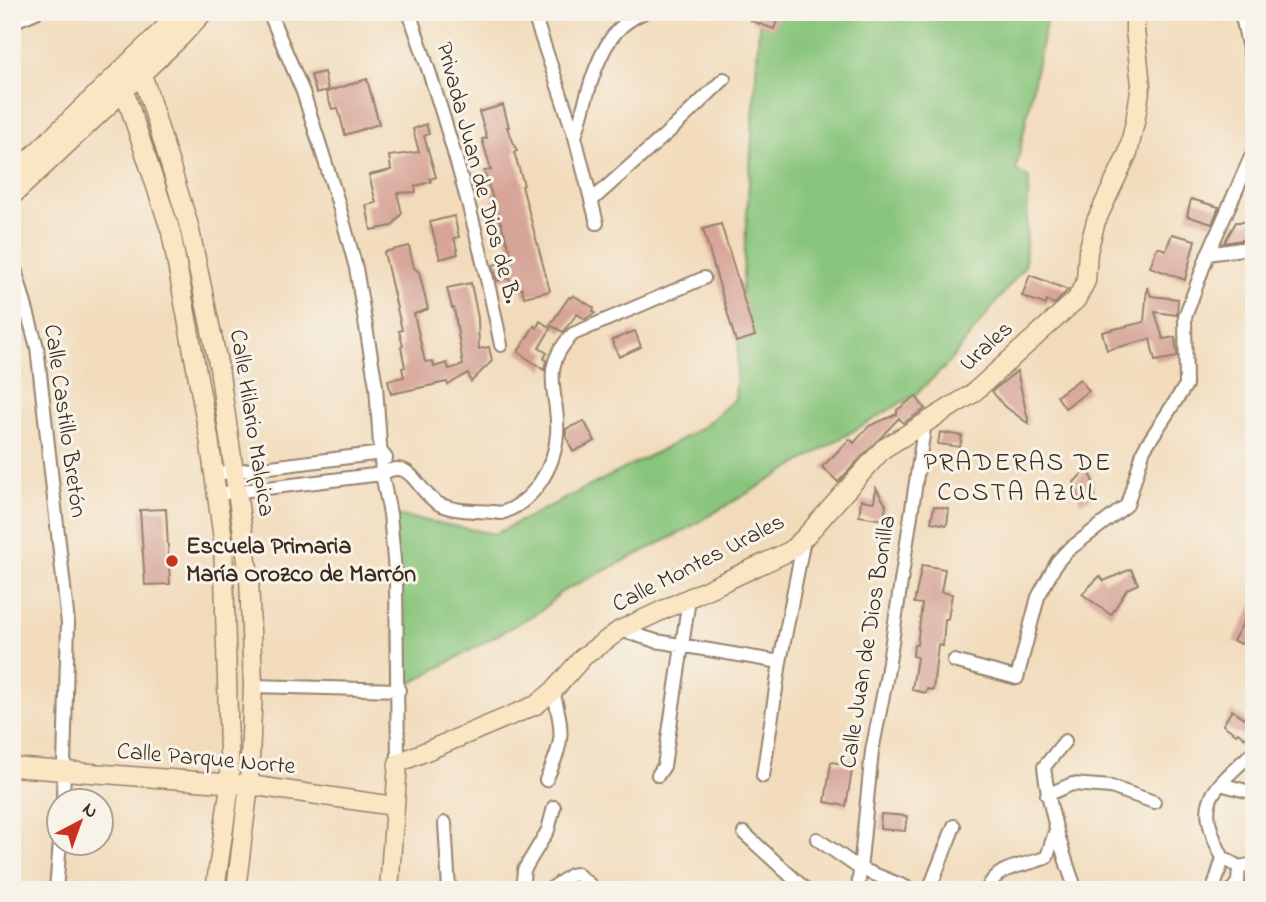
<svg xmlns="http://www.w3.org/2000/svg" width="1266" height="902" font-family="'Indie Flower',sans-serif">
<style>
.green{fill:#88c57b;stroke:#62784c;stroke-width:2}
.building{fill:#d7a498}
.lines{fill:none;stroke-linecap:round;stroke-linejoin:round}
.street-casing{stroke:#96826c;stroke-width:16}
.secondary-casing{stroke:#96826c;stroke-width:21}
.street{stroke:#fff;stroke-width:12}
.secondary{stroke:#fbe6c4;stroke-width:18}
.poi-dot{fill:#c8321e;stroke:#f7f3e8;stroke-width:2.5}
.labels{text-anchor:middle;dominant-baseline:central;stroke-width:6;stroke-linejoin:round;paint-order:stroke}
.street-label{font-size:24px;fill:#3b2a1e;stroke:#f7f3e8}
.poi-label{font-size:24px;font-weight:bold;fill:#3b2a1e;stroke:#f7f3e8;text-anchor:start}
.neighbourhood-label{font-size:26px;letter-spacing:2px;fill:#3b2a1e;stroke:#f7f3e8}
</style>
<rect width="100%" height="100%" fill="#f7f3e8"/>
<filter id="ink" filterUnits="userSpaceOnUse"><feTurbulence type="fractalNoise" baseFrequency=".0143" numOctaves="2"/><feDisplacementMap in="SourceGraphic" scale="14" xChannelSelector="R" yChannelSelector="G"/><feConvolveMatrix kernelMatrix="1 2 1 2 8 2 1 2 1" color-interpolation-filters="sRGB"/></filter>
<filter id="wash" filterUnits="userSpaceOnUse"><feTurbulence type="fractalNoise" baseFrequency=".00686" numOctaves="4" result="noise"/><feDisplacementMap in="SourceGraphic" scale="28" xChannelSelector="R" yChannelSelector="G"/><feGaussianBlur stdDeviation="1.57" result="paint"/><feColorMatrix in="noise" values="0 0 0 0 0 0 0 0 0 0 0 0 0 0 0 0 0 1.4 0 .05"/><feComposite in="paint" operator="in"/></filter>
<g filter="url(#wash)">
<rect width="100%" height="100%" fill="#f2dbbb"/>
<path class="green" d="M760,12H1048L1016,170L1029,178L1025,266L946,366L916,394L678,534L561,592L542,610L399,690L390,514L495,534L669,446L704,426L735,399Z"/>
<g id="blocks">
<path class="building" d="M754,12H780L774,29L751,21Z
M324,72L328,90L316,93L311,75Z
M367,79L379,124L345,135L338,108L332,109L326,92Z
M503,105L509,127H507L517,151L514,152L524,185L522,186L550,291L524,297L522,288L512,291L509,278L497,281L493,265L513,260L484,171L491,170L482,139L487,138L479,112Z
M426,124L429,134L424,136L436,177L430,179L431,182L415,186L416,192L397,193L402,213L392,226L371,230L366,205L376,203L369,175L391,170L389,156L419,152L413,129Z
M1191,199L1219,207L1212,224L1187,216Z
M454,216L459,237L454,238L458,254L440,259L430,222Z
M1236,222H1254V238L1224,243Z
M721,224L755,336L736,342L703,229Z
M1172,234L1195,240L1185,280L1150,267L1157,247L1166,250Z
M409,246L414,268L419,272L428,309L414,314L425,362L433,361L434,367L447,363L449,369L463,365L454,308H452L447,288L471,283L478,318L479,349L489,347L492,361L471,382L468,373L448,385L447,382L391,394L388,380L404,377L402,368L405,367L401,347L403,346L399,331L402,330L384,252Z
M1030,275L1068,290L1055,304L1047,301L1046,305L1022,296Z
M1147,287L1151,296L1178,299L1177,315L1155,312L1163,339L1175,337L1177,357L1155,361L1150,339L1107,350L1102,332L1144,322Z
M573,295L594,308L593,311L595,313L585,319L577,314L563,332L550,325L569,297L571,298Z
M540,321L551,328L539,348L547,353L544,358L546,361L544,370L518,352L534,326L537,328Z
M635,331L641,347L619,357L612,340Z
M1017,371L1029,424L1003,405L992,391Z
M1080,379L1089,391L1065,408L1057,396Z
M916,396L925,409L903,423L899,418L838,482L822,467L850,439L854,443L869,426L897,414V410Z
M584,421L595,441L573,452L566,436V429Z
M940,432L962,436L960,447L938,444Z
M1088,468L1092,478L1095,496L1080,503L1074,482Z
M876,488L886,505L884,520L859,516L861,500L874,502Z
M934,506L949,509L947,525L931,522Z
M166,509L170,584L145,585L140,510Z
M922,565L945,569L941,592L952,594L948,619H945L943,646L938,645L933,690L927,689L926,693L912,690L917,657L913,656L914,645H917L922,604L914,603Z
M1131,569L1138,584L1127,589L1111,615L1082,594L1100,576L1104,581Z
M1254,603V648L1233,641Z
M1232,710L1254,725L1245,738L1238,732L1236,734L1223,725Z
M831,762L853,765L846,806L825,802Z
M881,814L907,816L905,831L880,829Z"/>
</g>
</g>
<g filter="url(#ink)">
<use href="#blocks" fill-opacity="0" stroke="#96826c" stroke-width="2"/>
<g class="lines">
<g class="street-casing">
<path id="street" d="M269,12L303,92L338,202L356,268L376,386L382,474L390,514L396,583L398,763
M409,12C447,121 479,232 501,345
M533,12L575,137L597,223
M1241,12L1254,72
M12,22L36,12
M575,137C585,106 594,56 617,31C624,23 634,17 644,12
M591,201L674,127L724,79
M1208,254L1254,247
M12,258L37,347L68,623L63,800
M214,474L382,453L386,458
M217,494L382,474C413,456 416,492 439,504C458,513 481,510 501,513C533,503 555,467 557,434C560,394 537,369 573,334L704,278
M620,630L656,641L780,662
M954,661L1017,678L1038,597L1057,562L1067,551L1127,505L1144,449L1186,385L1185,317L1208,254L1254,150
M253,686L399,690
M1065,741L1044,767C1049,810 1061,849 1076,890
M658,775L664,766L689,599
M763,776L780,662L804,539
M546,780C564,741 564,733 553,691
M1220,784L1254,793
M1047,795L1072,784L1111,787L1154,802
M445,823L449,890
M744,833L806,890
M817,839L859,868L913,890
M1223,858C1193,799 1211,792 1254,751
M1223,858L1239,867L1254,864
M56,890L60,842
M522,890L524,870L548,830L554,807
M549,890L571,875L577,874L596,890
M858,890L872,751L887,675L925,422
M929,890L954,826
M987,890C997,864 1025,867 1047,857L1055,832
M1213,890L1223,858
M1232,890L1238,882L1239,867"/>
</g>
<g class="secondary-casing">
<path id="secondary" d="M134,57L145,83L189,226L219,368L249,575L253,686L249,785L236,890
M117,74L124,90L171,232L209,438L223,539L230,785L215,890
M12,176L181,12
M12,196L181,37L204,12
M12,767L249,785L394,806
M389,890L398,763L536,705L553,691L583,657L620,630L790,551L804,538L883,449L972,394L1076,300L1086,281L1088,251L1096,221L1128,153L1135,122L1141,85L1135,30V12"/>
</g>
<use href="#street" class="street"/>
<use href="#secondary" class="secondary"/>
</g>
</g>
<circle class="poi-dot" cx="172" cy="561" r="7"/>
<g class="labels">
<g class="street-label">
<text transform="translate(477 173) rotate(75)">Privada Juan de Dios de B.</text>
<text transform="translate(987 347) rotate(-42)">Urales</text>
<text transform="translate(64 421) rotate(82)">Calle Castillo Bretón</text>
<text transform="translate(251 423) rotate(81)">Calle Hilario Malpica</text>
<text transform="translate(699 564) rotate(-27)">Calle Montes Urales</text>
<text transform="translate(869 642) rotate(-81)">Calle Juan de Dios Bonilla</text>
<text transform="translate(206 760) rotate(5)">Calle Parque Norte</text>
</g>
<g class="poi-label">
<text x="186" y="547">Escuela Primaria<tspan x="186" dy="28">María Orozco de Marrón</tspan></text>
</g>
<g class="neighbourhood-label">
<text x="1018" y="464">PRADERAS DE<tspan x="1018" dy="30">COSTA AZUL</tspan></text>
</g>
</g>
<rect width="1266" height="902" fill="none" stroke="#f7f3e8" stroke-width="42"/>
<g transform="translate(80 822) rotate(41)"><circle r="33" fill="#f7f3e8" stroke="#aca397" stroke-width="2"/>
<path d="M0-5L12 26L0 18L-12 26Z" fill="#c8321e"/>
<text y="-10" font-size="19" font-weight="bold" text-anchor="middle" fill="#3b2a1e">N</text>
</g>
</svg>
